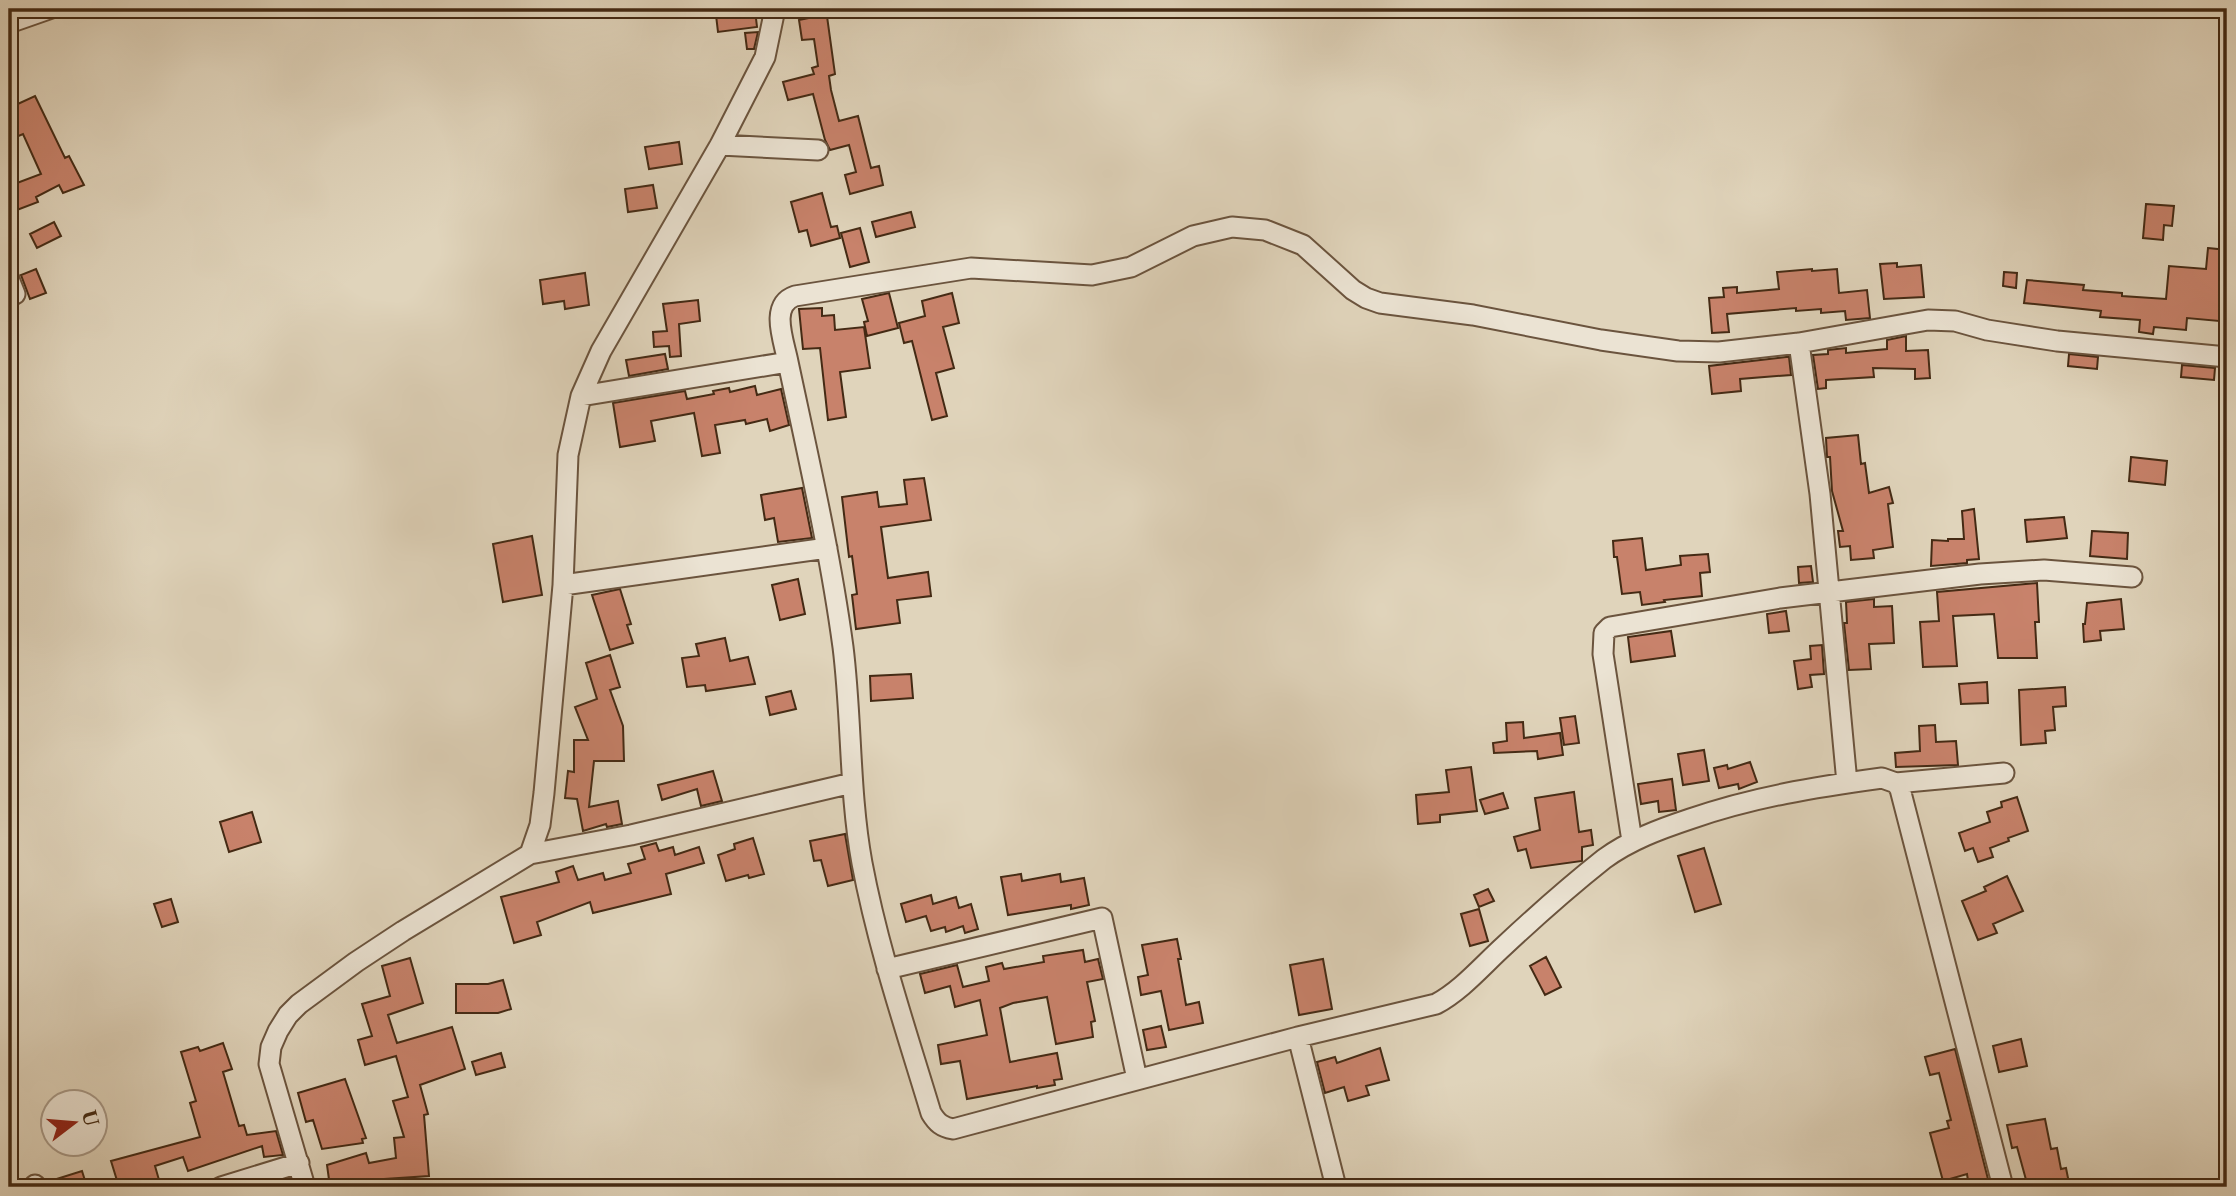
<svg xmlns="http://www.w3.org/2000/svg" width="2236" height="1196" font-family="'Libre Caslon Text',serif">
<style>
.building{fill:#c8826b;stroke:#442a14;stroke-width:2}
.lines{fill:none;stroke-linecap:round;stroke-linejoin:round}
.minor-casing{stroke:#6b543e;stroke-width:23}
.minor{stroke:#ebe3d3;stroke-width:19}
</style>
<rect width="100%" height="100%" fill="#e0d4bb"/>
<filter id="stains"><feTurbulence type="fractalNoise" baseFrequency=".00286" numOctaves="4"/><feColorMatrix values="0 0 0 0 .2 0 0 0 0 .09 0 0 0 0 .02 0 0 0 .5 -.17"/></filter>
<radialGradient id="worn" r=".72"><stop offset=".6" stop-color="#630" stop-opacity="0"/><stop offset="1" stop-color="#630" stop-opacity=".3"/></radialGradient>
<path class="building" d="M808,9H826L835,74L829,76L831,90L839,121L858,116L871,168L879,166L883,185L850,194L845,175L856,172L849,145L830,150L825,140L813,94L788,100L783,82L814,74L812,68L818,66L814,39L802,40L799,20L809,18Z
M755,10L757,27L718,32L716,15Z
M758,32L754,49H747L745,33Z
M35,96L65,158L69,156L84,185L63,193L59,185L36,197L38,202L9,213V186L41,174L23,134L9,140V108Z
M679,142L682,164L649,169L645,147Z
M653,185L657,208L628,212L625,189Z
M822,193L831,227L837,226L840,238L811,246L807,230L799,232L791,202Z
M2146,204L2174,206L2172,226L2164,225L2163,240L2143,238Z
M911,212L915,227L876,237L872,222Z
M54,222L61,236L37,248L30,234Z
M860,228L869,262L850,267L841,233Z
M2208,248L2227,250V310L2220,309L2219,321L2187,318L2186,330L2154,327L2153,334L2139,332L2140,320L2100,317L2101,311L2024,303L2027,280L2084,285L2083,290L2122,293V296L2166,299L2169,266L2206,269Z
M1897,263V267L1921,265L1924,297L1884,299L1880,264Z
M36,269L46,293L30,299L21,275Z
M1812,269V271L1837,269L1839,293L1867,290L1870,318L1846,320L1845,311L1821,313V309L1796,311V308L1727,314L1729,332L1712,333L1709,298L1724,297L1723,288L1737,287V293L1779,289L1777,272Z
M2004,272L2017,273L2016,288L2003,286Z
M585,273L589,305L565,309L564,301L543,304L540,280Z
M889,293L898,328L867,336L864,322L868,321L862,299Z
M952,293L959,323L943,327L954,368L936,373L947,416L932,420L912,341L904,343L899,323L925,316L922,301Z
M698,300L700,321L679,324L681,356L670,357L669,346L654,347L653,332L667,331L663,304Z
M822,308V316L834,315L835,330L864,327L870,368L840,372L846,417L828,420L820,348L803,349L799,309Z
M1906,336V351L1928,350L1930,378L1915,379V369L1873,368L1874,377L1826,380V388L1818,389L1813,355L1828,354V350L1846,348V353L1887,349V340Z
M665,354L668,369L629,376L626,360Z
M2069,354L2098,357L2097,369L2068,366Z
M1786,357H1789L1791,375L1740,379L1741,391L1712,394L1709,366Z
M2182,365L2215,368L2214,380L2181,377Z
M755,386L757,395L781,389L789,425L770,431L767,419L746,424L745,420L715,425L720,453L702,456L694,413L651,421L655,441L620,447L613,403L685,391L687,399L714,394L713,391L729,388L730,392Z
M1858,435L1861,464L1865,463L1869,493L1889,487L1893,503L1888,504L1893,547L1873,550L1874,558L1851,560L1850,546L1840,547L1838,531H1843L1832,491L1830,457H1827L1826,438Z
M2131,457L2167,461L2165,485L2129,481Z
M924,478L931,520L881,527L888,578L928,572L931,596L897,600L900,623L856,629L852,595L857,594L852,556L849,557L842,497L877,492L879,507L907,504L904,480Z
M802,488L812,538L778,542L774,518L765,520L761,495Z
M1974,509L1979,559L1967,560V563L1931,566L1932,540L1948,541V539H1964L1962,511Z
M2064,517L2067,538L2027,542L2025,520Z
M2092,531L2128,533L2127,559L2090,556Z
M532,536L542,595L503,602L493,544Z
M1642,538L1646,570L1681,565L1680,556L1708,554L1710,572L1700,573L1702,596L1664,600L1665,602L1642,605L1640,592L1622,594L1617,557H1614L1613,541Z
M1811,566L1813,582L1799,583L1798,567Z
M798,579L805,614L780,620L772,585Z
M2037,583L2039,622H2035L2037,658H1998L1994,614L1953,616L1957,666L1923,667L1920,622L1939,621L1937,592Z
M620,589L631,624L627,625L633,643L610,650L592,595Z
M1874,599V607L1892,606L1894,643L1869,644L1871,669L1849,670L1844,623H1847L1846,602Z
M2121,599L2124,629L2100,631L2101,640L2084,642L2083,624H2085L2087,603Z
M1786,611L1789,631L1769,633L1767,614Z
M1671,631L1675,656L1631,662L1628,637Z
M725,638L730,661L748,657L755,684L706,691L705,685L687,687L682,658L699,656L696,644Z
M1822,645L1824,674L1810,675L1812,687L1798,689L1794,661L1811,659L1810,646Z
M610,655L620,687L610,690L623,726L624,761H594L589,807L618,801L622,824L607,827L606,824L583,831L577,799L565,798L568,771L574,772V740H588L575,707L597,699L586,663Z
M911,674L913,698L871,701L870,676Z
M1987,682L1988,703L1961,704L1959,684Z
M2065,687L2066,706L2053,707L2055,730L2045,731L2046,743L2021,745L2019,690Z
M791,691L796,709L770,715L766,697Z
M1575,716L1579,743L1564,745L1560,718Z
M1523,722L1524,738L1560,733L1563,755L1538,759L1537,751L1494,753L1493,743L1507,741L1506,723Z
M1935,725L1936,742L1956,741L1958,765L1896,767L1895,753L1920,751L1919,726Z
M1704,750L1709,781L1683,785L1678,754Z
M1750,762L1757,782L1739,789L1738,784L1719,788L1714,768L1727,765L1728,769Z
M1471,767L1477,811L1440,815V822L1418,824L1416,795L1449,792L1446,770Z
M713,771L722,801L701,806L697,789L662,800L658,785Z
M1672,779L1676,810L1659,812L1658,801L1641,804L1638,784Z
M1574,792L1579,832L1591,830L1593,845L1582,847V861L1531,868L1526,849L1518,851L1514,837L1540,830L1535,798Z
M1503,793L1508,808L1485,814L1480,800Z
M2017,797L2028,831L2008,838L2009,841L1990,848L1993,857L1978,862L1973,848L1965,851L1959,833L1990,822L1987,812L2002,807L2001,802Z
M252,812L261,842L229,852L220,822Z
M845,834L853,880L828,886L821,860L814,861L810,841Z
M753,838L764,874L749,878L748,875L726,881L718,855L735,849L734,844Z
M656,843L659,851L673,847L675,855L699,847L704,863L666,874L671,894L593,913L590,902L537,922L541,935L514,943L501,897L559,882L556,872L573,866L578,880L603,873L605,880L631,873L628,864L645,859L641,847Z
M1704,848L1721,904L1695,912L1678,856Z
M1021,874L1022,881L1060,874L1061,882L1084,878L1089,905L1071,909V905L1008,915L1001,877Z
M2007,876L2023,911L1993,924L1997,933L1978,940L1962,901L1986,891L1984,887Z
M1488,889L1494,901L1479,907L1474,895Z
M931,895L933,904L956,897L959,908L971,904L978,929L965,933L963,926L946,932L945,927L931,931L926,916L906,922L901,904Z
M171,899L178,922L162,927L154,904Z
M1479,909L1488,941L1470,946L1461,914Z
M1177,939L1181,959H1178L1186,1005L1199,1002L1203,1023L1169,1030L1161,991L1141,995L1138,977L1148,975L1142,945Z
M1083,950L1085,962L1098,959L1103,979L1087,982L1095,1021L1091,1022L1093,1037L1056,1044L1047,997L1013,1003L1000,1008L1010,1062L1057,1053L1062,1079L1054,1080L1055,1085L1037,1088V1086L967,1099L960,1061L941,1064L938,1045L987,1035L980,1000L955,1007L950,986L925,993L920,974L957,965L963,987L989,981L986,967L1002,963L1004,969L1044,962L1043,956Z
M1546,957L1561,987L1545,995L1530,966Z
M410,958L423,1003L388,1015L397,1043L452,1027L465,1069L420,1085L428,1114L424,1115L429,1176L385,1179L386,1187H330L327,1165L366,1153L369,1163L396,1158L394,1138L404,1137L393,1101L408,1097L396,1056L365,1065L358,1040L372,1036L362,1004L390,996L382,966Z
M1323,959L1332,1009L1299,1015L1290,965Z
M503,980L511,1009L498,1013H456V984H488Z
M1161,1026L1166,1047L1147,1050L1143,1030Z
M2021,1039L2027,1066L1999,1072L1993,1046Z
M223,1043L232,1069L223,1072L239,1126L244,1125L247,1135L276,1131L283,1155L264,1157L262,1146L188,1171L183,1157L155,1166L161,1187H119L111,1161L200,1137L190,1103L196,1101L181,1052L198,1047L200,1051Z
M1380,1048L1389,1080L1366,1086L1369,1095L1348,1101L1344,1087L1325,1093L1317,1062L1335,1057L1337,1063Z
M1955,1049L1990,1187H1969L1967,1174L1943,1181L1930,1133L1949,1128L1947,1121L1951,1120L1939,1073L1930,1075L1925,1057Z
M501,1053L505,1067L476,1075L472,1062Z
M345,1079L366,1138L362,1139L363,1143L322,1149L313,1120L306,1122L298,1093Z
M2045,1119L2051,1149L2057,1148L2061,1169L2066,1168L2069,1183L2048,1187H2028L2017,1147L2012,1148L2007,1125Z
M82,1171L87,1187H47V1182Z"/>
<g class="lines">
<g class="minor-casing">
<path id="minor" d="M9,23L49,9
M720,145L818,150
M9,279L15,294
M1799,343L1820,494L1847,783
M788,362C784,341 769,305 795,296L971,268L1092,275L1131,267L1193,236L1232,227L1265,230L1303,245L1353,290L1366,298L1380,303L1473,315L1601,340L1678,351L1719,352L1799,343L1928,320L1955,321L1987,330L2057,341L2227,357
M581,396L788,362C808,456 830,551 843,647C852,719 849,792 862,863C878,948 906,1030 931,1113C937,1123 942,1127 953,1129L1298,1037L1336,1187
M563,585L827,548
M1896,783L2004,773
M1632,841L1603,654L1604,633L1610,627L1780,598L1980,574L2044,570L2132,577
M530,854L631,835L852,783
M887,969L1102,918L1137,1079
M1298,1037L1436,1004C1462,990 1482,966 1504,946C1536,916 1570,886 1604,859C1630,840 1660,829 1690,819C1753,797 1816,787 1882,778L1896,783L1900,789L2003,1187
M35,1185V1187
M221,1187L299,1163
M305,1187L269,1064L271,1047L278,1031L288,1015L299,1004L356,962L403,931L530,854L540,825L544,793L563,585L568,455L581,396L601,351L720,145L765,57L775,9"/>
</g>
<use href="#minor" class="minor"/>
</g>
<rect width="2236" height="1196" fill="none" stroke="#e0d4bb" stroke-width="35"/>
<rect x="10" y="10" width="2215" height="1175" fill="none" stroke="#442a14" stroke-width="3.5"/>
<rect x="18" y="18" width="2201" height="1161" fill="none" stroke="#442a14" stroke-width="2"/>
<g transform="translate(74 1123) rotate(74)"><circle r="33" fill="#ebe3d3" stroke="#a89987" stroke-width="2"/>
<path d="M0-5L12 26L0 18L-12 26Z" fill="#8f2418"/>
<text y="-10" font-size="19" font-weight="bold" text-anchor="middle" fill="#442a14">U</text>
</g>
<rect width="100%" height="100%" filter="url(#stains)"/>
<rect width="100%" height="100%" fill="url(#worn)"/>
</svg>
